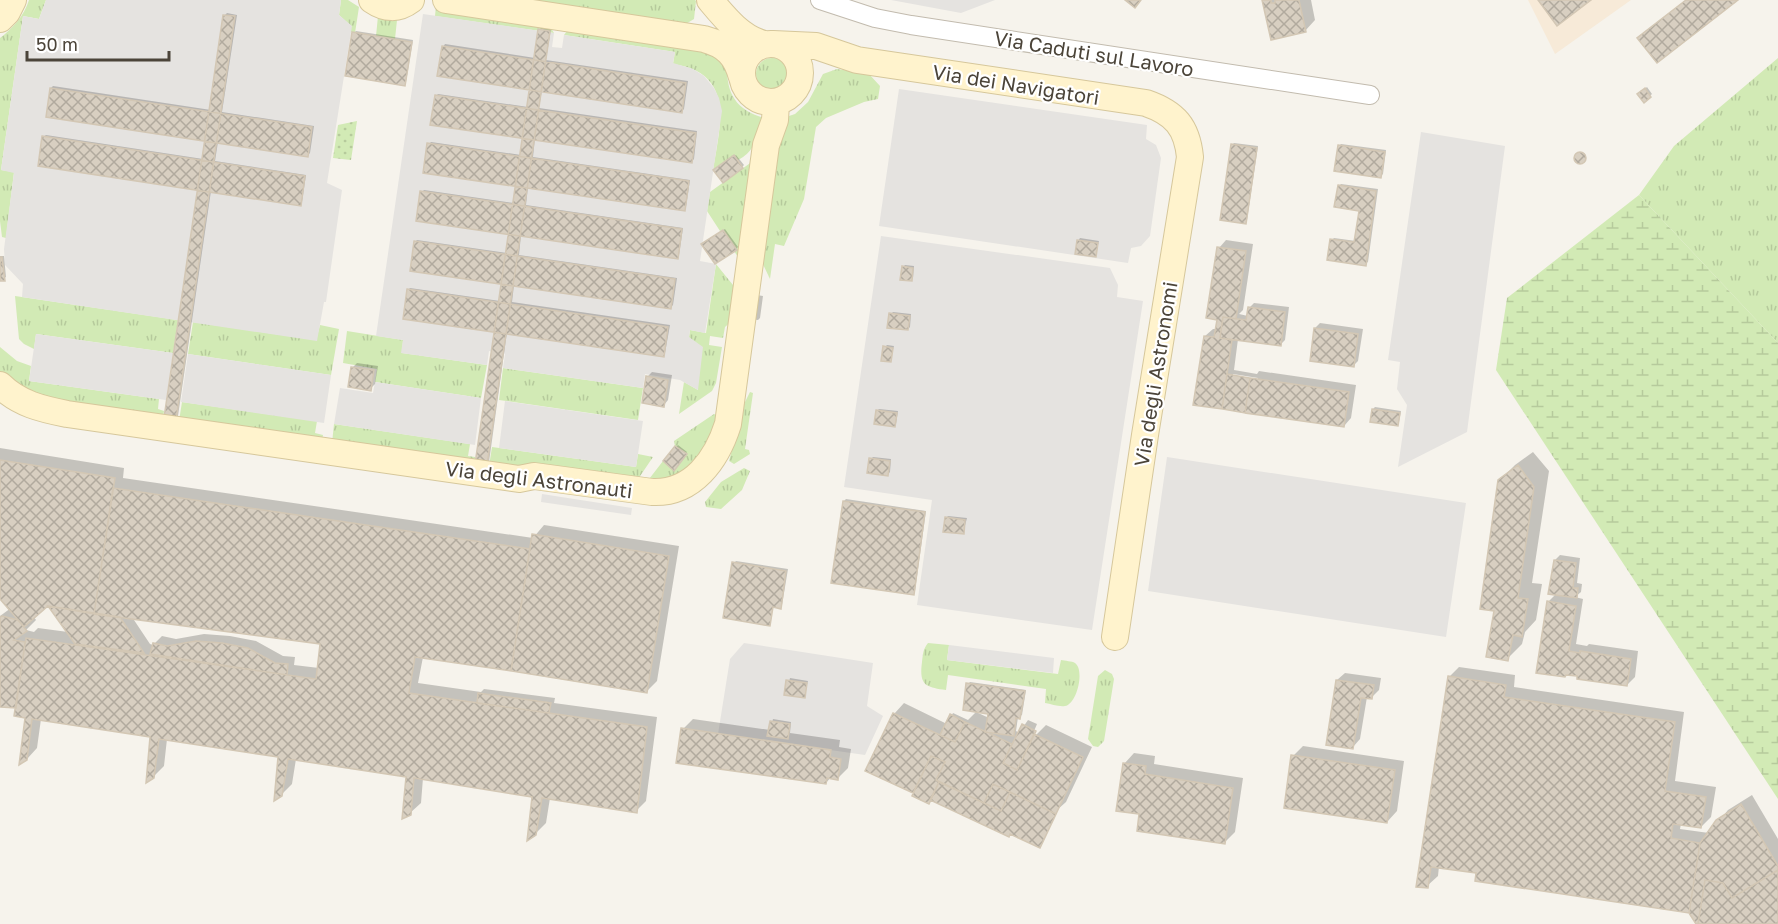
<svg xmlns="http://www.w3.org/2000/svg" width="1778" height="924" font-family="'Golos Text',sans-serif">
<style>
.commercial{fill:#f7ead8}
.grass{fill:url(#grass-tufts)}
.wetland{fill:url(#wetland-marsh)}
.garden{fill:url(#garden-dots)}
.parking{fill:#e5e3e0}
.shadow{fill:#0003;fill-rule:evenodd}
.building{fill:url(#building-cross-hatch);stroke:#d3c7b4;stroke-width:1.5}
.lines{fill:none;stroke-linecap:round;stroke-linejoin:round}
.street-casing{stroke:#c2bbae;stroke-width:20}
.secondary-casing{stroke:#d6c79b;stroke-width:28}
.street{stroke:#fff;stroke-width:18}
.secondary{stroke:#fff3cd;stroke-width:26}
.labels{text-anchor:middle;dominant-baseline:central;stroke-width:4.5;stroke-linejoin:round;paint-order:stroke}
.street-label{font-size:20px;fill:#4b4439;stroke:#fff}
</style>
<defs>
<pattern id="grass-tufts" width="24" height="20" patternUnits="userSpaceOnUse" patternTransform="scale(1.5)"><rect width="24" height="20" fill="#d2eab5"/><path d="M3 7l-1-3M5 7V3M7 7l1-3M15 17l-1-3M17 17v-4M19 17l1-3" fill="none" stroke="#b6ca9c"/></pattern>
<pattern id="wetland-marsh" width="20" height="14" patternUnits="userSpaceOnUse" patternTransform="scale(1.5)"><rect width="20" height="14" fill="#d2eab5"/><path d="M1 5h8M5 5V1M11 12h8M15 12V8" fill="none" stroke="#b6ca9c"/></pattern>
<pattern id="garden-dots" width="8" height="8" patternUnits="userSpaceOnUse" patternTransform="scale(1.5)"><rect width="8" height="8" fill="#d2eab5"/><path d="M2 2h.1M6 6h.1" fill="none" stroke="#b6ca9c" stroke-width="1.8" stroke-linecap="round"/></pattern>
<pattern id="building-cross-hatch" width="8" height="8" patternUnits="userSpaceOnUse" patternTransform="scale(1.5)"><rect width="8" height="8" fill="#d8cfc1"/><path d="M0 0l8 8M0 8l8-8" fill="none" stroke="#b1aa9e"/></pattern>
</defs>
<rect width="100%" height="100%" fill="#f6f3ec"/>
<path class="commercial" d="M1528,0H1631L1555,54Z"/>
<path class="grass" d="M29,0H46L39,19L23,16L1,170L14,172L6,238L2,237L0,221V38C13,28 24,16 29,0Z
M341,0H348L359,7L355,33L351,32V26L339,15Z
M498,0H695L696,1L694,19L679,28Z
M436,6L546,21L554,33L435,16Z
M394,15L397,20L395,39L376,36L378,16Z
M571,26L702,45L727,62C726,92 734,109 764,118C751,156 751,156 713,170C720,126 736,73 673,64L675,52L564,35Z
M756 74a16 16 0 1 1 32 0a16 16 0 1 1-32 0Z
M1778,58V343L1639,195L1674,146Z
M837,69L869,74L880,86L878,99L864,102L826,118L816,127L804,199L784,246L775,244L770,279L760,258L778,130L786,117L795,114L808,102L823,74Z
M753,161L744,253L738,257L734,251L736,249L723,230L720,231L707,211L710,192Z
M716,264L737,290L734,319L725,327L723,338L710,336L709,345L722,347L716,383L712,391L679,414L684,382L698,390L689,337L690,330L706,333Z
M15,296L178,320L173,353L36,334L34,349L24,344L19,339Z
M193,322L316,340L320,325L339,329L331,375L188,354Z
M347,331L403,340L402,353L487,365L481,398L375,382L377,369L343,363Z
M0,347L17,361L31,366L29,381L159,399L158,409L164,411L163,418L26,398L0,373Z
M503,368L643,388L638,420L499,400Z
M750,392L753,393L745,449L749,450L750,454L734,464L729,461L735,438L737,418Z
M182,402L317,421L315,433L323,435L322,441L179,421Z
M714,414L719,416L712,443L679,479L646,483L663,461L674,470L686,454L675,446L674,441Z
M334,424L470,444L468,456L475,457L474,463L332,443Z
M492,447L636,467L638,454L653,457L634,485L489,466Z
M744,468L750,471L742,490L721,509L706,507L705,502L721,482Z
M928,643L949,645L947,660L1058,674L1061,660C1065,661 1072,661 1075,663C1085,670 1077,704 1065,706C1059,707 1051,704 1045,703L1046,689L948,675L946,690C925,687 919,685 922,662C923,654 923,649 928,643Z
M1105,670L1112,674L1114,679L1104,741L1098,747L1093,746L1088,739L1098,676Z"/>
<path class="wetland" d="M1639,195L1778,343V799L1496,370L1507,298Z"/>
<path class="garden" d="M357,121L351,160L333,158L338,125Z"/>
<path class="parking" d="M46,0H341L339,15L352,26L327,183L342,190L326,302H324L317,341L22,297L23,284L5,265L4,249L14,173L1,170L23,16L39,19Z
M891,0H995L961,13Z
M423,14L554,33L552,47L562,48L564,35L675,52L673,63L693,69L704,76L714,88L719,98L722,111L700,261L716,264L705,333L690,330L689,337L703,347L698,390L680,380L645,374L643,388L503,368L505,354L489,351L487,365L401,353L403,340L376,336Z
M899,89L1147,125L1146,139L1156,145L1161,158L1150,236L1141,246L1131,248L1128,263L879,226Z
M1421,132L1505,146L1467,432L1398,467L1407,405L1397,389L1400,362L1388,360Z
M881,236L1110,268L1118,285L1117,297L1143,301L1092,630L917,605L932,500L844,487Z
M36,334L173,353L166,400L29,381Z
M188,354L331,375L324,423L181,402Z
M375,382L481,398L475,445L334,424L340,388L373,393Z
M505,401L643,421L636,467L499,448Z
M1167,457L1466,503L1446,637L1148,591Z
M542,494L632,508L631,515L541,502Z
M744,643L873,663L867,706L883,716L865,755L718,734L730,659Z
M949,645L1054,658L1053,673L947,660Z"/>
<path class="shadow" d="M1264,0H1311L1315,20L1305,31Z
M227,13L237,15L222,112L314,126L310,153L308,155L218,142L215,161L306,175L302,202L300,204L211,191L178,416L176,418L199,189L43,137L46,135L203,159L206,140L51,88L53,86L211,110L225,15Z
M541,28L551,29L546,60L688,81L684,109L682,111L542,90L539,108L697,131L694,159L692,161L535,138L533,157L690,180L686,207L684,209L528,187L526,205L683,228L679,255L677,257L521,235L519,255L677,278L673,305L671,307L514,285L512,302L670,325L665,353L663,355L507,332L489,462L487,464L496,331L408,290L410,288L500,301L503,283L415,242L417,240L507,253L510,233L422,192L424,190L514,203L517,185L429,144L431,142L521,155L524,137L436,96L438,94L528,107L531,88L443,47L445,44L535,58L539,30Z
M356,31L413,40L406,82L404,84L354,33Z
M1647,87L1652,94L1644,101L1639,94Z
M1234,143L1258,146L1247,220L1245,222L1232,145Z
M1341,144L1386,150L1383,174L1381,176L1339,146Z
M1576 157a5 5 0 1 1 10 0a5 5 0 1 1-10 0Z
M736,155L744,165L742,167L717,169Z
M1341,184L1378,189L1368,262L1365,264L1332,240L1334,238L1356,241L1361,209L1339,186Z
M725,229L738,247L736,249L705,242Z
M1080,238L1099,241L1095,256L1078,241Z
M1226,240L1253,244L1243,310L1239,314L1248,316L1249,308L1254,303L1289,307L1285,340L1280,345L1238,339L1234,370L1257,374L1259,371L1356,385L1351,418L1344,426L1195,404L1205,336L1213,329H1217L1219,248ZM1233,374L1258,378L1257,381L1233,377Z
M0,256H4L6,277L0,280Z
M905,265L914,266L913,278L911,280L903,267Z
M737,292L763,296L760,318L758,320L732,317Z
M893,312L911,314L910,327L908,329L891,314Z
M1320,323L1363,329L1358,361L1353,366L1315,328Z
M887,345L894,346L890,360L885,347Z
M357,363L378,366L375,384L370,389L352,368Z
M652,372L672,375L668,400L664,405L647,377Z
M1375,407L1401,411L1399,422L1397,424L1373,409Z
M879,409L898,411L896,424L894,426L877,411Z
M678,445L687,452L676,467L665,461Z
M0,448L124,468L123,478L533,538L544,525L679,546L657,681L647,691L423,657L418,683L481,692L484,689L555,698L554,703L657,717L646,801L636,811L550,798L546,823L535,834L534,796L423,778L421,803L410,813L408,776L296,759L292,784L281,795L280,756L167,739L164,766L153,777L152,736L41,719L37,748L27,759V717L17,707L0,706V616L11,608L0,597ZM48,604L68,632L38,628L34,632L26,630L36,620L34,617ZM132,617L322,643L319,668L294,665L295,657L283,656L256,641L230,636L204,634L176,639L162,636L153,645L150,644Z
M1533,452L1549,471L1532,583L1542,584L1536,620L1525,632L1522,644L1507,659L1495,609L1500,480L1515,465Z
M873,457L891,459L890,472L888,474L871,459Z
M846,499L926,511L915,591L913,593L844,501Z
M948,516L967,518L963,533L946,518Z
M1560,555L1580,558L1577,583L1582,584L1581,592L1575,597L1583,599L1576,644L1587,646L1589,644L1638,651L1635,677L1627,685L1578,677L1548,602L1556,594L1555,560Z
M736,561L788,569L782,605L780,607L775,606L734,563Z
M1459,667L1515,675L1514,687L1684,712L1675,781L1716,787L1711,817L1701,827L1681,824L1680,829L1709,833L1728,810L1752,795L1778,839V924H1698L1690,911L1439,866L1438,876L1427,886L1449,677Z
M1345,673L1381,678L1379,690L1371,698L1367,697L1360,739L1353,747L1337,680Z
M790,678L808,681L804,696L786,693Z
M970,682L1026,690L1022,715L1018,717L1016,731L1019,733L1028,720L1037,724L1032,736H1035L1046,725L1092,747L1066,802L1057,810L1040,846L867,770L894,714L904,703L947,724L953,713L968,720L976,712L989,718V712L968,684Z
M693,719L770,730L773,719L791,722L790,733L840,740L839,747L851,749L848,768L838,778L831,777L826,783L683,729Z
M1303,746L1404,761L1397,811L1387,822L1293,756Z
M1134,753L1155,756L1154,764L1243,778L1235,832L1224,843L1141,813L1124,764Z"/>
<path class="building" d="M1125,0H1141L1135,8Z
M1262,0H1271V3H1275V0H1299L1306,32L1271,40Z
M1538,0H1591L1557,26Z
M1686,0H1738L1657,63L1637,38Z
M223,15L235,16L176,420L164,418Z
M538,29L550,31L487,465L475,464Z
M352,32L412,42L405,86L345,76Z
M442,46L686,83L682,113L437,76Z
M50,88L312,127L308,157L46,117Z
M1645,88L1651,97L1644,103L1637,94Z
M435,95L696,133L692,163L430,125Z
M42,136L305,176L301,206L38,166Z
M427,143L689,181L685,211L423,173Z
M1231,144L1257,148L1246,224L1220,220Z
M1338,145L1385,152L1381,178L1334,171Z
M1574 158a6 6 0 1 1 12 0a6 6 0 1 1-12 0Z
M734,155L743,168L723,183L713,170Z
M1338,185L1376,191L1366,266L1327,260L1330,239L1354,242L1359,211L1334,207Z
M420,191L682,229L678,259L416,221Z
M723,230L737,250L715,264L701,244Z
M1077,240L1098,243L1096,257L1075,254Z
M414,241L675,279L671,309L410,271Z
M1217,247L1246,251L1236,319L1223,317L1220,338L1232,340L1222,409L1193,405L1204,336L1214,337L1217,320L1206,318Z
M0,257H2L5,281H0Z
M902,266L913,268L912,281L900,280Z
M407,289L668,327L664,357L403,319Z
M1248,307L1285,312L1281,346L1220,338L1223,317L1246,320Z
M889,313L910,316L908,330L887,328Z
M1314,328L1358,334L1354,367L1310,361Z
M883,346L893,348L891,362L881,361Z
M351,367L374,370L371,391L348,387Z
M1227,374L1250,378L1245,413L1222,409Z
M646,376L668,380L664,407L642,403Z
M1250,378L1349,392L1344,427L1245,413Z
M1372,409L1400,413L1398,426L1370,422Z
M876,410L897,413L895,427L874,424Z
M675,446L687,454L674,471L663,461Z
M869,458L890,461L888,476L867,473Z
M0,460L115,478L94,614L48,606L24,627L0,599Z
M1518,465L1534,487L1518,598L1528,599L1522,637L1513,635L1508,661L1486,657L1494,611L1480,609L1498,480Z
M113,488L530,549L511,671L415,657L409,693L647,727L637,813L542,798L536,835L527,841L532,797L414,778L411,815L402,819L406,777L288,759L282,796L274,801L278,757L159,739L154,778L146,783L150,737L32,719L27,760L19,765L25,718L14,716L26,638L316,679L320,644L94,614Z
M843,501L925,512L914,595L831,583Z
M945,517L965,520L964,534L943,532Z
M532,534L669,556L647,693L511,671Z
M1554,560L1576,563L1573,588H1578L1577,598L1548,594Z
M732,562L786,571L781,609L773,607L770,626L723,618Z
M1547,601L1576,606L1569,651L1580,653V651L1631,659L1627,686L1577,679V676L1566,675L1565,677L1536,673Z
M48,606L120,617L144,653L75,644Z
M2,616L18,620L27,631L14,640L25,642L16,708L0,707V617Z
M196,641L222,643L248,648L275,663L288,664L287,675L150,654L153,643L167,646Z
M1448,676L1506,685L1504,697L1675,722L1665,791L1706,797L1701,828L1673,824L1671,838L1700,843L1689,913L1475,881L1476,873L1431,867L1428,888L1416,887Z
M786,680L807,683L805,698L784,695Z
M1336,680L1374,685L1372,699L1361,698L1353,749L1326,745Z
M966,683L1025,691L1020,719L1016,718L1014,736L985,732L988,714L963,710Z
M478,693L551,703L549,713L477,703Z
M893,713L955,742L965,722L1012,744L1003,763L1017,770L1034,734L1083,757L1056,814L993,784L984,803L936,780L945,762L931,756L913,793L865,771Z
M950,714L965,722L955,742L940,735Z
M770,721L790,724L788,739L767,736Z
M1022,724L1036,731L1017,770L1003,763Z
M681,728L831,750L830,757L841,759L838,780L827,778L826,784L676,763Z
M1291,755L1395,770L1387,823L1284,808Z
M931,756L945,762L936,780L939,782L929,804L912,796Z
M1123,763L1146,766L1145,774L1233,788L1225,844L1137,831L1139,814L1116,811Z
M939,782L1001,811L1010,792L1056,814L1040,848L1010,834L1009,837L930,800Z
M993,784L1010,792L1001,811L984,803Z
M1741,804L1778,866V870L1732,898L1723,883L1705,880L1698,924H1696L1689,913L1700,843L1716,820Z
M1778,870V924H1698L1705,880L1723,883L1732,898Z"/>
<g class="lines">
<g class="street-casing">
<path id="street" d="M820,0L875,18L911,25L1370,95"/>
</g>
<g class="secondary-casing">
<path id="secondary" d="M372,0C385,9 398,10 411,0
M446,0L704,39C726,45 736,55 742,77
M710,0C725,18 741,38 764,44
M0,19L7,12L13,0
M742 73a29 29 0 1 1 58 0a29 29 0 1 1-58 0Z
M773,44L816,46L857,60L1146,103C1175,113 1187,127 1190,157L1145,435L1115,637
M0,385C19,404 42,409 67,414L519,479L534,476L652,492C693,494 717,459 728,424L766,145L775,120L776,103"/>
</g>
<use href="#street" class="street"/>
<use href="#secondary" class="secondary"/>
</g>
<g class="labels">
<g class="street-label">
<text transform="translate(1094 53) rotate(9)">Via Caduti sul Lavoro</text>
<text transform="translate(1016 84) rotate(9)">Via dei Navigatori</text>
<text transform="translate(1155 374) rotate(-81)">Via degli Astronomi</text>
<text transform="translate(539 479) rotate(7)">Via degli Astronauti</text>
</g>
</g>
<path d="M27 51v9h142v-9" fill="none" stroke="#4b4439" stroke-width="3"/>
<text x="36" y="51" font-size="18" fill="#4b4439" stroke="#ffffff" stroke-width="4.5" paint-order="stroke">50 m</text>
</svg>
